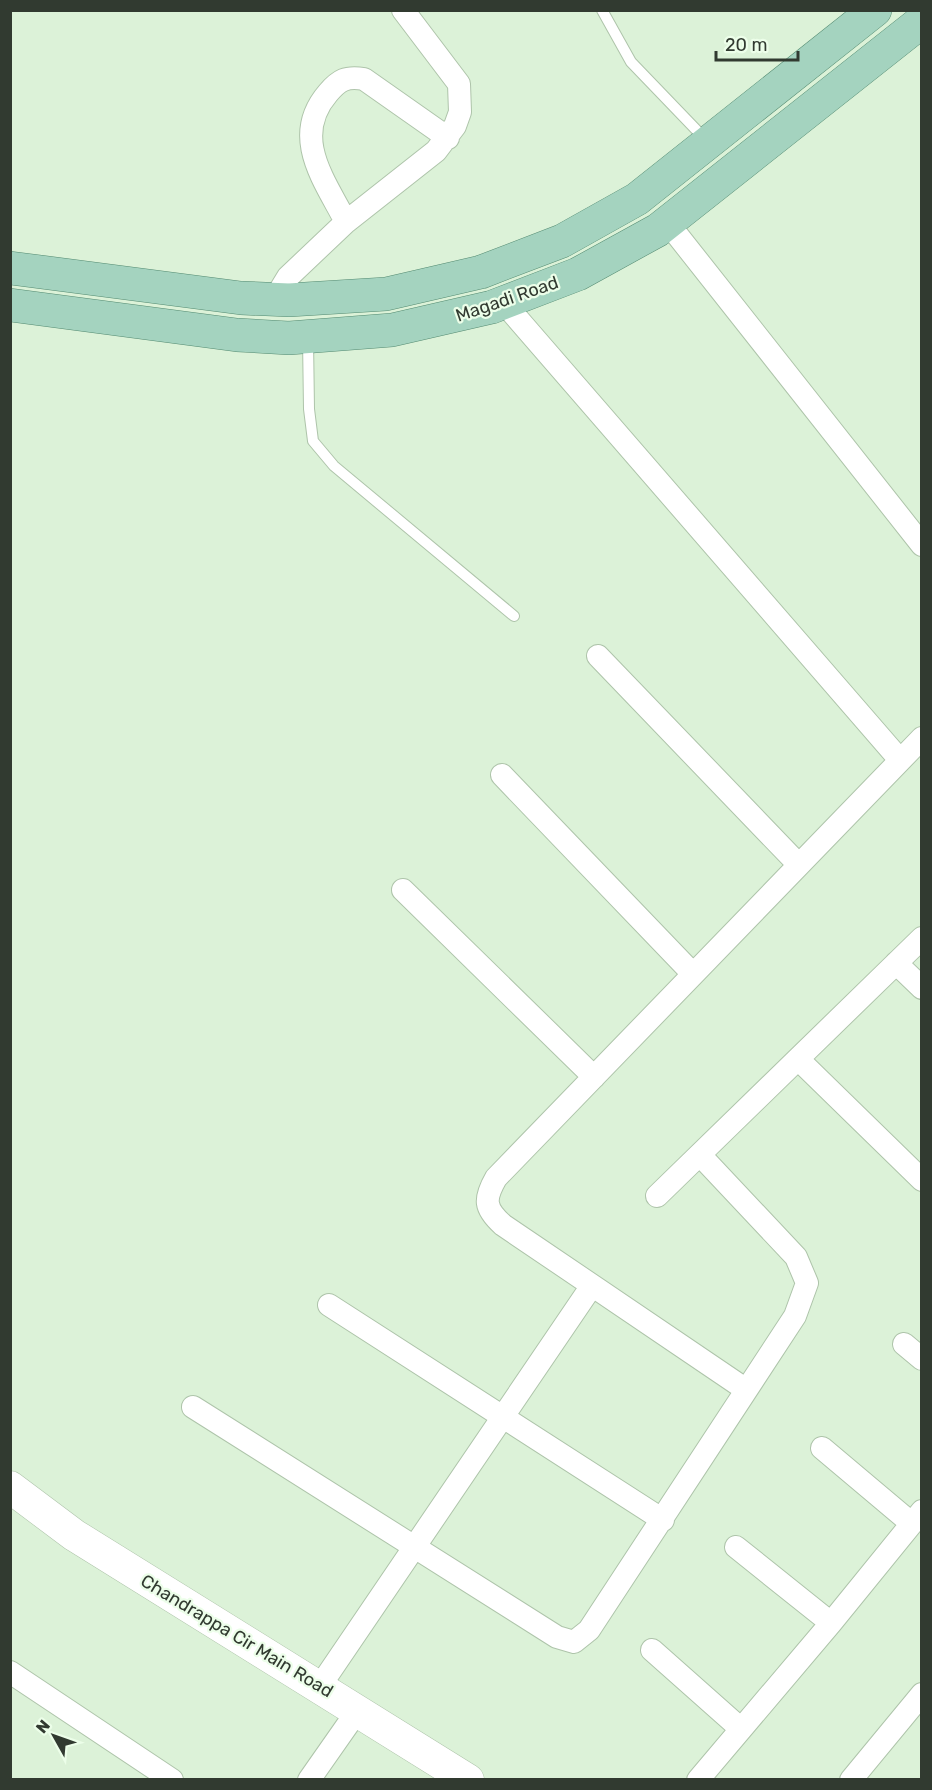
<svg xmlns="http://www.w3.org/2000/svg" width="932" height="1790" font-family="Rubik,sans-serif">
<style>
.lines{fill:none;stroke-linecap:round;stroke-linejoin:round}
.service-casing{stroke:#aec4aa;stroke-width:12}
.minor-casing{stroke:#aec4aa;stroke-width:24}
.secondary-casing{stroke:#aec4aa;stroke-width:33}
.primary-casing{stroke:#558b72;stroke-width:34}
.service{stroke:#fff;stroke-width:10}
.minor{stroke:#fff;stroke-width:22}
.secondary{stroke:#fff;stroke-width:32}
.primary{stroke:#a4d3bf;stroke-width:33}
.labels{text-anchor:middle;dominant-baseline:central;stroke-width:4.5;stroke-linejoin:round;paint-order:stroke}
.street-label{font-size:18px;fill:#313a30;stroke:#ecfee9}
</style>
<rect width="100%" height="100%" fill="#dcf2d8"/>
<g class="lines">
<g class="service-casing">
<path id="service" d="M602,10L631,62L706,140
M308,339L309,409L313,441L334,466L514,616"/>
</g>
<g class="minor-casing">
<path id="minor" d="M346,222C325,181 290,137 328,93C339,80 346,76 364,79L448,138
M667,222L922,545
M274,300L288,277L346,222L436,151L455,126L460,112L459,84L403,10
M504,303L900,760
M598,656L799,865
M502,775L693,974
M403,890L594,1077
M896,963L922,988
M798,1059L922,1180
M657,1196L922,938
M329,1305L663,1520
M904,1344L922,1359
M745,1389L503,1225C484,1208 484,1199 496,1178L922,738
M193,1407L557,1637L574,1642L589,1630L795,1316L807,1283L796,1257L701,1156
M822,1448L911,1523
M736,1547L831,1623
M652,1650L741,1729
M10,1672L172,1780
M320,1686L591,1287
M309,1780L358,1710
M698,1780L831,1623L922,1511
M851,1780L922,1694"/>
</g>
<g class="secondary-casing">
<path id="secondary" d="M10,1487L74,1535L468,1780"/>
</g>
<g class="primary-casing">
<path id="primary" d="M10,268L241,298L289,300L386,294L481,272L562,241L637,199L875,10
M10,305L237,335L289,338L392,330L492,307L578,274L658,230L922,21"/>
</g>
<use href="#service" class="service"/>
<use href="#minor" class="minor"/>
<use href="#secondary" class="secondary"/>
<use href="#primary" class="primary"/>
</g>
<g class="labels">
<g class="street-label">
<text transform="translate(507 299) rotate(-19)">Magadi Road</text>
<text transform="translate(237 1636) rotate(31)">Chandrappa Cir Main Road</text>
</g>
</g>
<rect width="932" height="1790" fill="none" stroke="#313a30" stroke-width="24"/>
<g transform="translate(54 1736) rotate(310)" stroke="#ecfee9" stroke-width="4.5" paint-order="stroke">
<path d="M0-4.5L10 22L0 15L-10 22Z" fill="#313a30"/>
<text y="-9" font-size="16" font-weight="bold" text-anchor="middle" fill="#313a30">N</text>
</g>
<path d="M716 51v9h82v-9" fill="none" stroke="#313a30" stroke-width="3"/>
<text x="725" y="51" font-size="18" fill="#313a30" stroke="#ecfee9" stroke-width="4.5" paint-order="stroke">20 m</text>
</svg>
